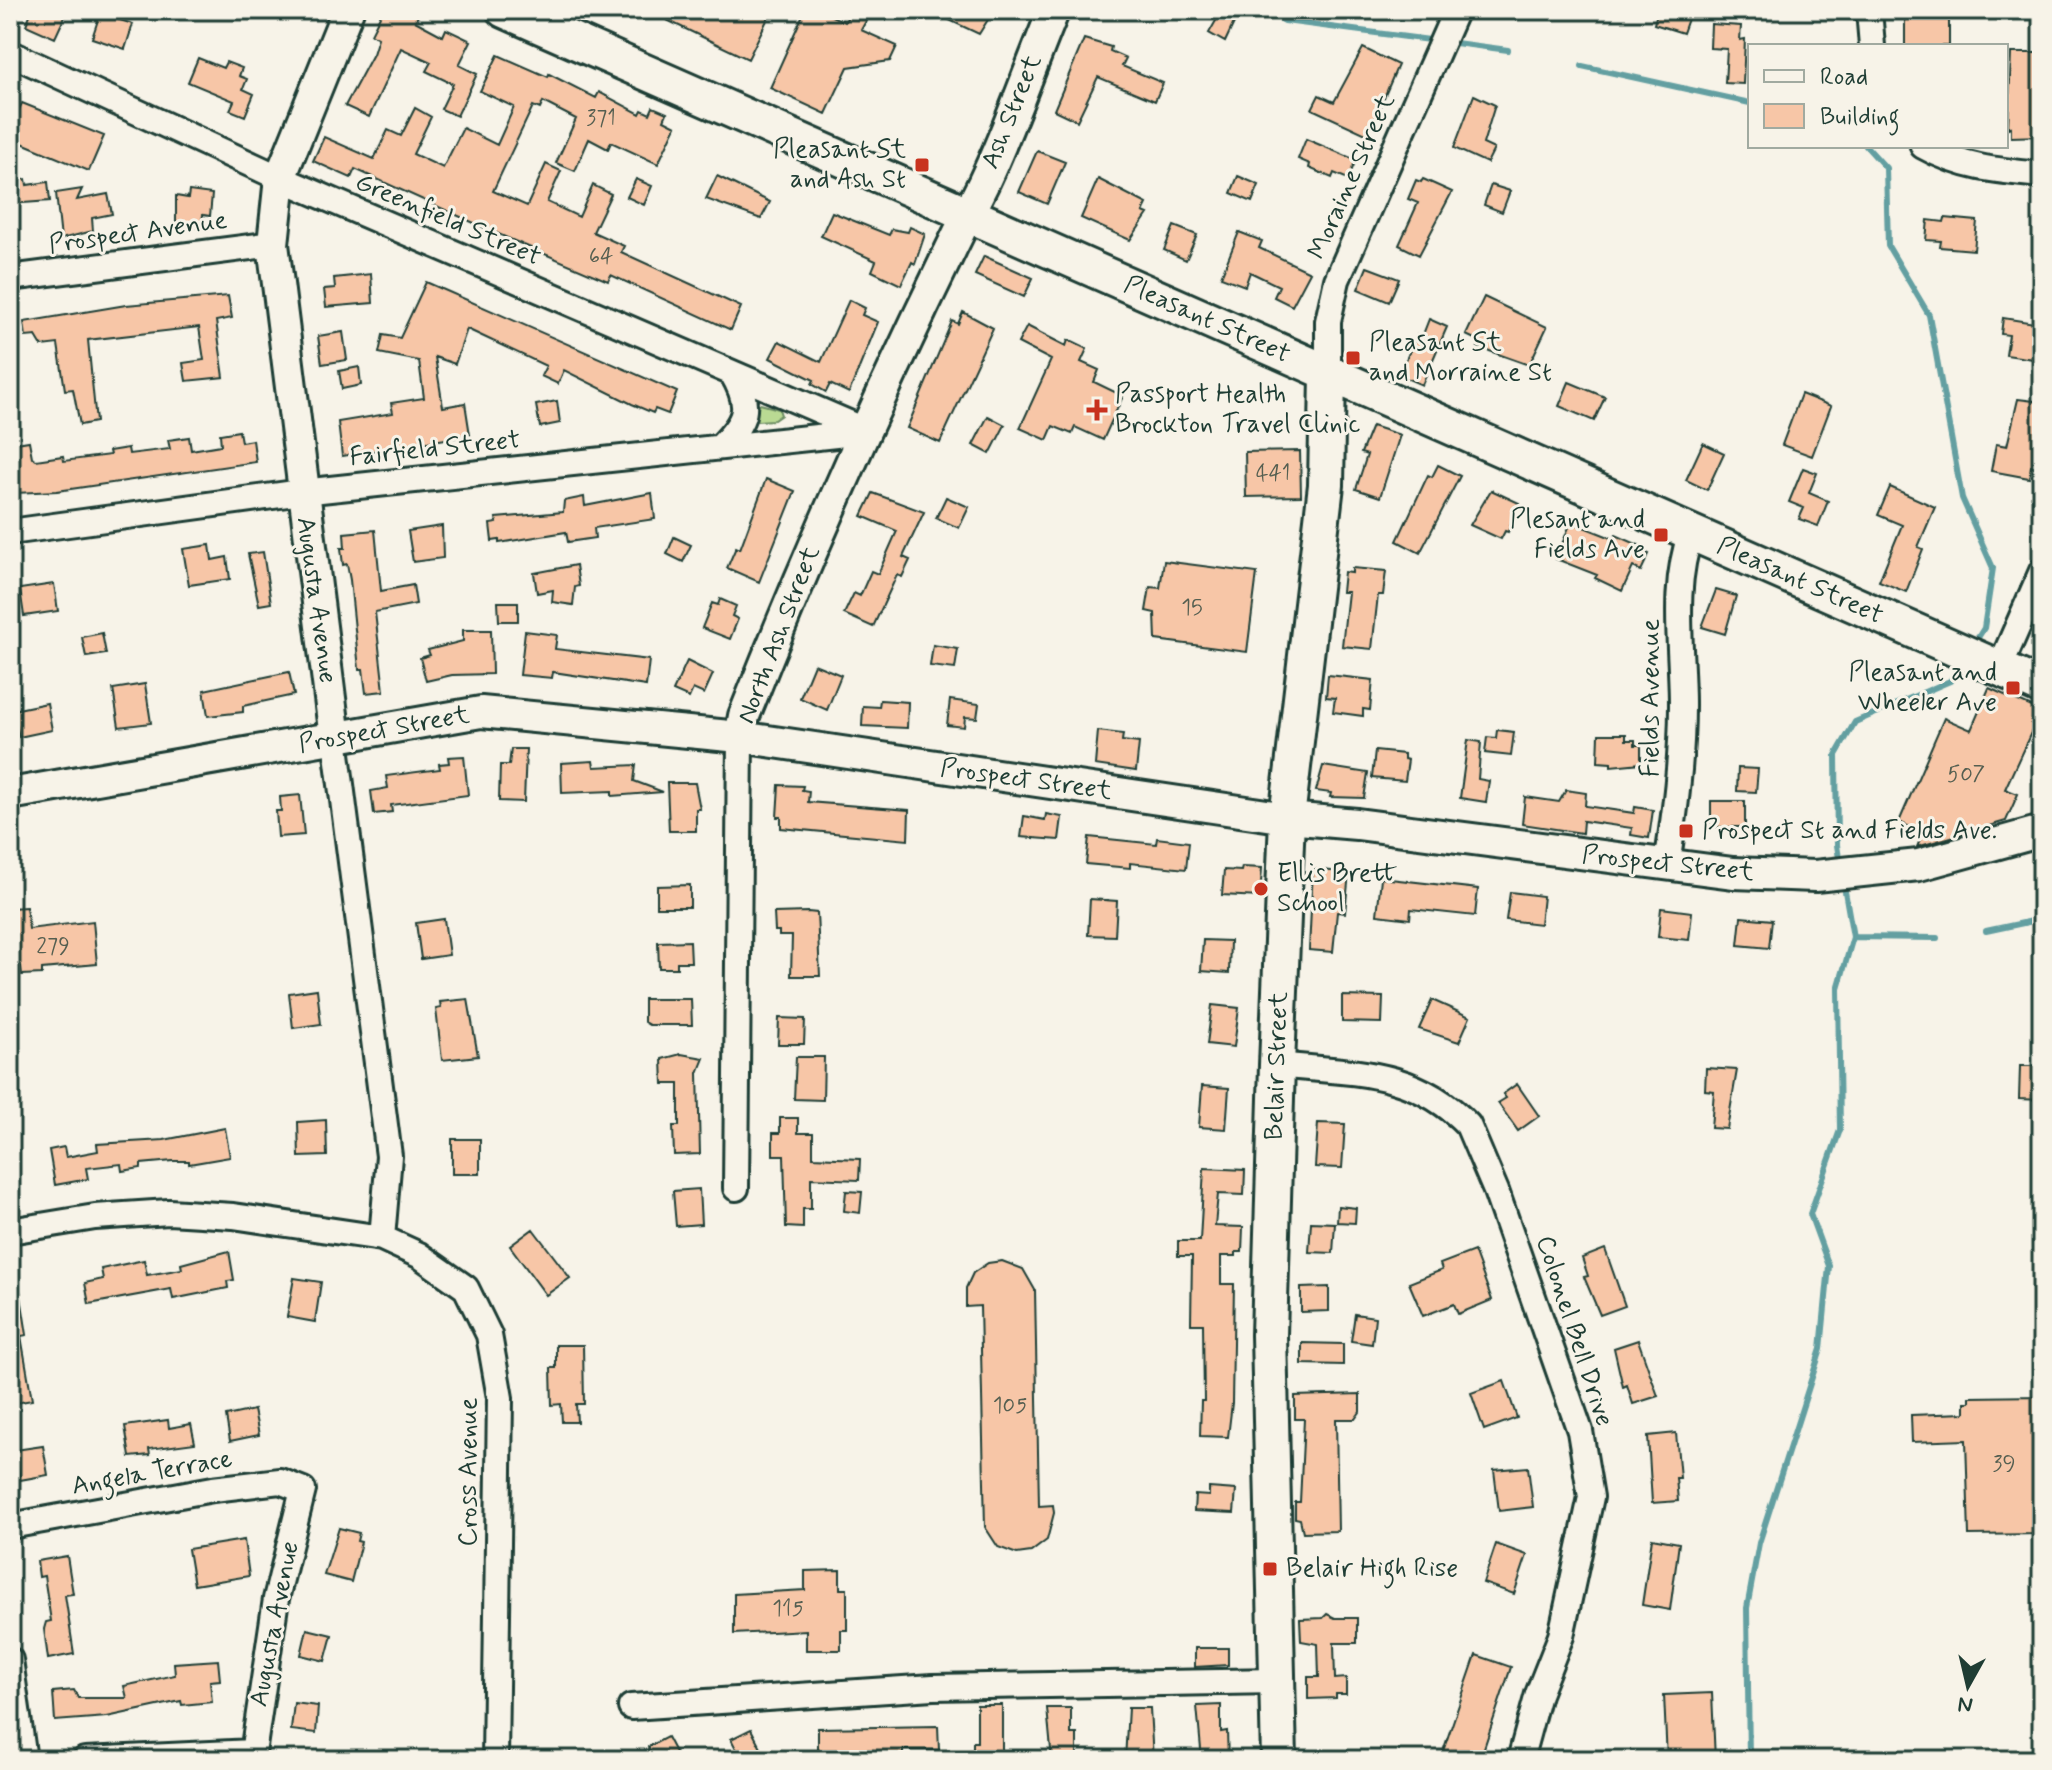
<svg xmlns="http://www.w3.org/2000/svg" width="2052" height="1770" font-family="Mynerve,sans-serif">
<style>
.green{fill:#bada93;stroke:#6c8c64;stroke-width:2}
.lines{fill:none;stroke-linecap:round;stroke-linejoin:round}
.stream{stroke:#639fa1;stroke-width:6}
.building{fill:#f7c6a7;stroke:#1f3d34;stroke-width:2}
.minor-casing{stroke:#1f3d34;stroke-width:30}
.tertiary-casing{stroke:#1f3d34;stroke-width:36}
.secondary-casing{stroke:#1f3d34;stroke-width:40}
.minor{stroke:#f7f3e8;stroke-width:24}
.tertiary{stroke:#f7f3e8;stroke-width:30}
.secondary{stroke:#f7f3e8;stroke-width:34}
.poi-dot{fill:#c8321e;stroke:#f7f3e8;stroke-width:3}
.labels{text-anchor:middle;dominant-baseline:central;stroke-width:6;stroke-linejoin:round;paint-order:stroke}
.number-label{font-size:22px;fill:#555f51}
.street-label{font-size:26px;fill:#1f3d34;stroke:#f7f3e8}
.poi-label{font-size:26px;fill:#1f3d34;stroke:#f7f3e8;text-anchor:start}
</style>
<rect width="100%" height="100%" fill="#f7f3e8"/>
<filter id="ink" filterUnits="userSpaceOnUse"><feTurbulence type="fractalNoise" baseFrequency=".0125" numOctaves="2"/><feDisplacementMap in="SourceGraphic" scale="16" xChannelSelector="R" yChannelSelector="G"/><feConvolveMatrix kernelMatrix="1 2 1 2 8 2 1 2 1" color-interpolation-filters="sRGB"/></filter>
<g filter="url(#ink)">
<path class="green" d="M760,404L779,409L781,415L774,420L757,421L753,417Z"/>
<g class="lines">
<path class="stream" d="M1265,10L1285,21L1437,41
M1448,42L1508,50
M1582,66L1750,103
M1866,146L1886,168L1888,246L1929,315L1962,498L1993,568L1984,628L1974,644
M1840,865L1837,845L1836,755L1855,722L1950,681L1961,664
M1843,880L1853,937L1937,938
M1986,931L2042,919
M1749,1760L1747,1608L1759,1543L1821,1349L1829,1266L1810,1214L1840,1130L1838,989L1853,937"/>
</g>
<path class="building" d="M32,10L66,14L55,38L26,25Z
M383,10H406L418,16L415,21L443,36L446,29L471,41L459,65L477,74L457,116L441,109L453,84L426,71L431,62L401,48L369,117L345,106L373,54L378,38L371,34Z
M646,10H772L748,59Z
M805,10H818L845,22L851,10H872L861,30L897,46L890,61L848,67L826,114L770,88Z
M928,10H994L979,34Z
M1222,10H1240L1225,42L1209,33Z
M1658,10H1691L1683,33L1654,24Z
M1905,10H1949V46H1905Z
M100,14L133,24L125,49L92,38Z
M1711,24L1741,26L1740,40L1745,39L1743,84L1725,83L1727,49L1710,48Z
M1084,39L1111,47L1110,51L1126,58L1122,66L1163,83L1155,101L1098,77L1077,121L1054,110Z
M1363,48L1398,65L1368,135L1312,109L1319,95L1334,102Z
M2011,53H2042V136L2011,137V127L2008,128Z
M498,55L548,77L549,74L596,98L599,92L640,114L642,110L650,114L653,107L667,113L664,120L676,126L658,164L611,142L608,149L589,139L575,171L556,163L576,119L543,102L540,109L533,106L493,191L527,206L546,164L561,171L547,202L579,217L593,185L611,194L593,232L624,246L621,252L741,307L731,330L611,275L608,281L505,237L355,169L351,178L313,161L324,137L374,159L388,130L401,136L415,108L431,117L413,154L443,168L463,128L497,145L514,107L480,91Z
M198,58L223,68L226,62L242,68L239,76L247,79L243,89L254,94L245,116L230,110L234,101L188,82Z
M1474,95L1495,105L1483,144L1494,149L1487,163L1454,148Z
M22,103L104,136L89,171L10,138V128Z
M1306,139L1356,160L1348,179L1334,173L1332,178L1309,168L1310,164L1298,159Z
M1037,151L1065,162L1047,204L1019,192Z
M717,176L770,202L761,219L706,199Z
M1238,176L1259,185L1252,202L1231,193Z
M26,179L27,185L48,182L50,201L10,204V181Z
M636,179L652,186L644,205L627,197Z
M1098,179L1147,204L1143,212L1148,214L1130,240L1081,218Z
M1423,179L1452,192L1419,255L1399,245L1418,203L1408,199L1416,180L1421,182Z
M1491,185L1510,191L1502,212L1484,205Z
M82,189L77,200L108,194L112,214L92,218L93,231L61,239L56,193Z
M189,191L212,194L210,216L203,215L201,228L176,225V196L188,198Z
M832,212L889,235L892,229L908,232L910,227L925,234L915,264L912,262L901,285L872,271L876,261L821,236Z
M1945,218L1977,221L1974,250L1940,247L1941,241L1926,240L1928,220L1944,222Z
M1174,226L1197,235L1186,260L1164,250Z
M1239,232L1262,241L1259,248L1310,272L1292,306L1274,297L1279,286L1250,272L1245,286L1221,277Z
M984,256L1033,278L1024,297L975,275Z
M1367,267L1399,279L1389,302L1358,289Z
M371,274L373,303L326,307L324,289L335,288L334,278Z
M426,282L677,392L668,414L655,409L653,413L632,404L564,370L558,384L541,376L546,366L467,329L455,364L435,357L443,407L465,403L470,435L342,456L338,422L393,413L391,403L424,398L419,361L379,353L383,335L400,338Z
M228,296L232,318L216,321L224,377L186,381L183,363L204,360L199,327L88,340L96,422L80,425L73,389L65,390L58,344L42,346L36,336L26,337L24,322L126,305Z
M1484,297L1547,327L1529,365L1478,347L1481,342L1466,335Z
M849,300L865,308L862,315L878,322L849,393L830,384L826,392L812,384L814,380L770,358L779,341L821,362Z
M963,312L993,328L940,443L907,428L952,321L958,324Z
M2003,318L2041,324L2040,360L2006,355L2009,335L2001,334Z
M1429,319L1447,327L1422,385L1399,375L1417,335L1422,337Z
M1027,326L1066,346L1068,340L1087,349L1081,362L1099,370L1094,382L1123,396L1103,440L1075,427L1072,434L1053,426L1047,440L1020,428L1051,360L1018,343Z
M343,332L347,360L322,364L318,336Z
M359,367L361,385L342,389L339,371Z
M1569,382L1605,397L1594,421L1559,406Z
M1801,394L1831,406L1812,456L1782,445Z
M2018,399L2042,402V448L2039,467L2031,466L2029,478L1991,471L1996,444L2007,446Z
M557,401L560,423L540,427L536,405Z
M988,416L1005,425L990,454L973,445Z
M1372,426L1400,435L1380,497L1356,489L1367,455L1361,453Z
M239,431L241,442L253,440L256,462L57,491L15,493L10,444L29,441L32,457L36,460L63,456L64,461L110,455L109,451L128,448L129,454L170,449L168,440L189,437L191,450L221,445L220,434Z
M1703,443L1724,453L1707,490L1686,480Z
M1300,451L1301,496L1246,497L1245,452Z
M1438,465L1460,476L1420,553L1397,541L1428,475L1432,477Z
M1803,468L1817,473L1809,493L1828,501L1818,526L1799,519L1804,508L1789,502Z
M766,479L795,491L759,582L727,568L736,547L740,549Z
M1890,487L1935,507L1918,547L1923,549L1906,592L1879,581L1902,525L1878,515Z
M1491,490L1519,503L1508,532L1505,531L1501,539L1470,525Z
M652,493L655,519L594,528L595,538L568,542L566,532L499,543V540L492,541L490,524L497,523L496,518L563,512L564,501L584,497L585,506Z
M873,493L924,512L903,557L910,560L902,577L897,575L873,627L844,614L854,593L860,596L871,571L878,574L897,531L862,516Z
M946,497L969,507L959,528L936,518Z
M1571,522L1614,539L1616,535L1643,547L1641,551L1649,554L1641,571L1633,567L1622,591L1595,578L1597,575L1556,559Z
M442,526L443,558L413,562L408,531Z
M375,530L381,591L413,585L416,604L375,612L384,691L366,693L363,669H359L350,580L347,564L343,565L341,548H345L344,533Z
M674,537L691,545L683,562L667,554Z
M210,545L212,560L227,557L230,579L189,585L183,549Z
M263,552L271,603L259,605L248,554Z
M1164,561L1257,573L1247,652L1156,640L1155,613L1146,611L1150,587L1160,588Z
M576,565L579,586L575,587L573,605L552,602L553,590L537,593L534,573Z
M1352,568L1386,571L1383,595H1378L1372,649L1342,646L1348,592H1342L1344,572L1352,573Z
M54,584L58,611L24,616L20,589Z
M1716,590L1736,596L1725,634L1702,627Z
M720,599L736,606L732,616L738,619L730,639L702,628L712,603L718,605Z
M498,602H518V621H499Z
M463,630H491L492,674L452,675L426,681L420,658L430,655L428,650L463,641Z
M525,631L557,635L555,649L649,660L646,686L553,672L552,678L520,675Z
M102,633L106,654L86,657L82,637Z
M933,645L958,649L955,669L930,666Z
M687,661L713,674L704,694L693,689L689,698L673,691Z
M814,664L841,675L827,710L800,698Z
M289,672L294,695L243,706V712L208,716L204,690Z
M1328,675L1373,680L1370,710L1363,709V716L1333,712L1335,698L1326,697Z
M145,684L151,723L119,727L113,689Z
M1989,688L2041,711L2005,789L2018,794L2006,821L1917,847L1923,833L1899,822L1944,718L1971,730Z
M880,700L908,702L907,728L862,726L863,706L879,707Z
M950,700L979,704L977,718L965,717L964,727L947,725Z
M47,703L52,730L19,737L13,710Z
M1497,730L1514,732L1511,756L1485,753L1487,737L1496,738Z
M1098,731L1123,734L1122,741L1139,743L1136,771L1095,765Z
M1599,734H1626V740H1635V745H1641V763L1611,766V763L1598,762Z
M1468,740L1481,742L1478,779L1489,781L1486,802L1460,798Z
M511,749H526L524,802L499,801L500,765H509Z
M1375,751L1404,754V759L1408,760L1405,781L1372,778Z
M464,756L468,795L391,805L392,812L374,814L371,791L388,788L386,776L440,769L439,764L449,763L448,757Z
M593,761L594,767L636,765L634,781L663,792L612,796V791L562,793L561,763Z
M1323,766L1368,773L1364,798L1330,797L1331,793L1316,791Z
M1738,768L1758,769L1756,792L1737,791Z
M667,783H695L700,809H696V831H669Z
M779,785L803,786L802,790L809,791L808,802L909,810L908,840L781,828V817H777Z
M1566,790L1586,793L1585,806L1634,813L1635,807L1653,810L1649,838L1631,835L1632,828L1583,821L1582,833L1522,824L1525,797L1559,802Z
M300,795L304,835L278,837L276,811H281L280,797Z
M1711,801H1745V827H1711Z
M1046,814L1062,817L1059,840L1021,837L1024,816L1045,820Z
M1089,837L1156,844L1157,838L1189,842L1186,869L1130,863V868L1086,864Z
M1242,867L1262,868L1260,897L1222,895L1224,870L1241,871Z
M1313,869L1349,873L1345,913L1337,912L1333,952L1309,950Z
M1381,878L1478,889L1475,916L1411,909L1410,919L1377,915Z
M690,885V907H657V886Z
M1510,892L1543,896L1540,924L1506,920Z
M1090,899L1117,901L1115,936L1088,935Z
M26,907L29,929L93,921L97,964L42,969V974L22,975L21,966L10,967V908Z
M1661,908L1692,912L1689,940L1658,937Z
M808,912L817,913L820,976H791L792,936H779V931H775L774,913Z
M1741,917L1772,920L1769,948L1738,945Z
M444,919L449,955L421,959L416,923Z
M1203,940L1230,941L1229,973L1201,971Z
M690,941L691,962H677V968H659L658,942Z
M317,989L321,1024L293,1028L289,993Z
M1342,996L1383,997L1382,1023L1342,1022Z
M468,999L478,1056L442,1060L436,1009L441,1008L440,1002Z
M644,999H691L692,1025H649L644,1022Z
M1432,1000L1470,1017L1459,1042L1419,1029Z
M1212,1005L1239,1008L1234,1047L1207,1044Z
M779,1018L805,1019L804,1044H778Z
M681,1054L704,1058L698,1073L700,1154L674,1155L673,1126H679V1084H663L662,1059Z
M796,1057H824L823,1100L794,1099Z
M2020,1066H2042V1100L2019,1099Z
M1706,1068L1737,1070L1727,1129L1711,1128L1714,1091L1705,1090Z
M1517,1084L1539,1116L1518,1131L1498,1103L1506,1098L1503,1094Z
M1202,1086L1229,1088L1226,1129L1199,1127Z
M780,1118H798V1133H813V1157L860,1159L859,1180L811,1178V1209H803V1228L786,1227L784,1155H773V1133H780Z
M326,1120L327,1156L299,1157L298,1122Z
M1318,1123L1345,1124L1342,1168L1315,1167Z
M225,1128L230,1157L189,1164V1161H173L141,1164V1168L122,1171L121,1164L86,1168L88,1179L55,1185L49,1150L64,1147L66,1157L98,1151L97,1144L164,1140Z
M452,1139H480V1174H452Z
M1204,1168L1245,1170L1244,1195L1218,1194L1215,1226L1243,1227L1242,1252H1236V1256H1221V1284H1234L1232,1403L1228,1437L1200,1436L1201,1401H1204L1203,1324H1191L1192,1256H1178V1241H1200Z
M699,1189L701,1224L676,1226L673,1191Z
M846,1191L862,1192L860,1213L844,1211Z
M1338,1206L1356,1208L1355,1223L1337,1222Z
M1311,1222L1335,1223L1333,1253L1309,1252Z
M533,1229L570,1278L546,1295L510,1246Z
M1605,1249L1625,1306L1600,1315L1584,1277L1588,1276L1582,1258Z
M229,1251L234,1280L227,1281L228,1288L173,1299L171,1289L89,1304L85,1283L103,1279L101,1269L144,1260L147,1275L182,1269L181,1264Z
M1474,1251L1492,1300L1458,1314L1454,1304L1423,1316L1409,1283L1442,1270L1440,1264Z
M1002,1261L1023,1269L1035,1290L1039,1506L1053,1505L1054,1513L1047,1540L1031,1552L1017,1554L998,1547L985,1527L980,1306L966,1307V1288L973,1273L988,1263Z
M294,1278L321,1282L315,1322L287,1317Z
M19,1284L27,1335L21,1336L32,1400L10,1404V1285Z
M1329,1287V1311L1301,1312V1288Z
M1355,1314L1375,1317L1372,1344L1351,1341Z
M1638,1340L1658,1396L1633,1404L1627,1385L1623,1387L1614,1348Z
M1302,1343L1343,1344V1365L1302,1364Z
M556,1345H583L584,1404H576L577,1422H562L561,1404L552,1405L551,1368H556Z
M1504,1381L1517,1418L1484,1430L1471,1393Z
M1360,1394V1412L1355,1419H1336L1338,1531L1303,1532L1300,1519L1295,1518V1502H1300L1304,1419H1295V1396Z
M2042,1396V1534L1969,1535L1966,1440L1912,1442L1911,1415L1965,1413V1402H1970V1397Z
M254,1410L259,1435L230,1441L226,1416Z
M168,1420L169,1428L191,1424L195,1443L149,1449L150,1455L130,1457L125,1426Z
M1676,1433L1680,1478H1676L1678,1501L1652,1503L1648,1436Z
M43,1446L48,1475L20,1480L15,1450Z
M1528,1467L1533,1507L1499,1511L1494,1470Z
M1209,1488L1236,1490L1234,1513L1194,1511L1195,1495L1209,1496Z
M339,1528L359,1533L357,1541L361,1542L351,1582L324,1575Z
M1652,1538L1679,1543L1670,1610L1642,1605Z
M244,1540L249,1576L194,1585L188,1549Z
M1496,1544L1527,1555L1514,1594L1483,1583Z
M67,1556L73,1594L65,1595L74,1654L48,1659L44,1629L46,1622L51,1621L44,1576L39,1577L37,1561Z
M840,1570V1589H847V1630H841V1650H806V1630L734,1634V1594L805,1590V1571Z
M1327,1614L1335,1618H1357V1643H1334L1335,1679L1346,1678V1694H1336V1698L1308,1699V1677H1319L1318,1644L1301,1641L1300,1619L1323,1618Z
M307,1629L332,1635L325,1661L301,1655Z
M1195,1648H1228V1665L1195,1667Z
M1476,1655L1511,1667L1480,1760H1440Z
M218,1660L220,1680L210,1681L212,1702L182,1705L181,1701L107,1717L55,1721L53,1692L74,1690L78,1698H127L124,1686L175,1675L174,1663Z
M1712,1693L1715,1760H1667L1664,1695Z
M294,1703L318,1706L316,1733L291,1730Z
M977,1705H1002V1760H973V1742H977Z
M1221,1705V1732L1227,1731L1228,1760H1202L1197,1706Z
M1047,1708H1071V1734H1077V1760H1052Z
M1128,1708H1150L1153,1760H1125Z
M938,1726L939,1750H903V1754L818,1752V1728Z
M751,1729L767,1760H742L731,1739Z
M667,1737L679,1760H654L648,1747Z"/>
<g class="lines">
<g class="minor-casing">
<path id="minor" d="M1869,10L1872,46
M10,53L280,178L867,431
M1923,146C1962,168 1998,171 2042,175
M10,278L273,244
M1328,375V321L1337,280L1456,10
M720,447C747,420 752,407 732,373
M10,532L302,492L864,432
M1999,669L2042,571
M335,738L389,1156L382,1238
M1667,865C1675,812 1682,759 1682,705C1682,647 1671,588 1691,533
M1277,1065C1350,1073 1413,1068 1468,1125L1496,1191L1580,1431L1591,1497L1561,1636L1538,1694L1520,1760
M736,1188L740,737
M10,1231L95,1217L169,1212L233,1216L382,1238L419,1255L466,1288L489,1335L500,1398L495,1760
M10,1526L213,1489L280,1481L303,1490L276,1599L252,1760
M10,1660L24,1760
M631,1707L933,1687L1277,1681
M85,1760L253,1752"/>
</g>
<g class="tertiary-casing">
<path id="tertiary" d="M740,737L744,716C815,536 896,358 983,184C1010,128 1030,67 1054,10
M335,738L273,244L280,178L348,10
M10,794L481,712L740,737L1287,818L1357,824L1733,873L1815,876L1919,865L2042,831"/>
</g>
<g class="secondary-casing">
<path id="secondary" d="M504,10L2042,687
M1279,1760L1269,1335L1277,1065L1287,818L1326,485L1328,375"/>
</g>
<use href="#minor" class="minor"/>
<use href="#tertiary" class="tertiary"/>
<use href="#secondary" class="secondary"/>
</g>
</g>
<g class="poi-dot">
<rect x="914" y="157" width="16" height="16" rx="4"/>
<rect x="1345" y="350" width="16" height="16" rx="4"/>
<path d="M1093 398h8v8h8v8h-8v8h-8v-8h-8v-8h8z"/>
<rect x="1653" y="527" width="16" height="16" rx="4"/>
<rect x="2005" y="680" width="16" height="16" rx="4"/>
<rect x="1678" y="823" width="16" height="16" rx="4"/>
<circle cx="1261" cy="889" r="8"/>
<rect x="1262" y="1561" width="16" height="16" rx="4"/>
</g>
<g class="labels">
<g class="number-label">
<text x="601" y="119">371</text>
<text x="601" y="257">64</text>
<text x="1273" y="474">441</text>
<text x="1192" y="608">15</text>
<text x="1966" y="775">507</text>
<text x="53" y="947">279</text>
<text x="1010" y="1406">105</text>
<text x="2004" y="1465">39</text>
<text x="788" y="1609">115</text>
</g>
<g class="street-label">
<text transform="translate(1012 112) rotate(-68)">Ash Street</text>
<text transform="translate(1352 177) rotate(-66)">Moraine Street</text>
<text transform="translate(448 220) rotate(23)">Greenfield Street</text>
<text transform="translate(138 233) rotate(-8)">Prospect Avenue</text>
<text transform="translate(1207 320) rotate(24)">Pleasant Street</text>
<text transform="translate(435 449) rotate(-6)">Fairfield Street</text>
<text transform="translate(1800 581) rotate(24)">Pleasant Street</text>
<text transform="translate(316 600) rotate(82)">Augusta Avenue</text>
<text transform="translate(779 635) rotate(-69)">North Ash Street</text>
<text transform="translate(1651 698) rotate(-90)">Fields Avenue</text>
<text transform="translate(384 730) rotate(-10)">Prospect Street</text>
<text transform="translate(1026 780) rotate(8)">Prospect Street</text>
<text transform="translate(1668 864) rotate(6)">Prospect Street</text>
<text transform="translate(1277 1066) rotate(-88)">Belair Street</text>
<text transform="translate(1574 1331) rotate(72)">Colonel Bell Drive</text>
<text transform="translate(469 1472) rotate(-90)">Cross Avenue</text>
<text transform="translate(152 1473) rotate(-10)">Angela Terrace</text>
<text transform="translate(275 1624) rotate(-79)">Augusta Avenue</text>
</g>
<g class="poi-label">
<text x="906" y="150" text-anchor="end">Pleasant St<tspan x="906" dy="30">and Ash St</tspan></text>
<text x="1369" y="343">Pleasant St<tspan x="1369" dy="30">and Morraine St</tspan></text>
<text x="1115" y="395">Passport Health<tspan x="1115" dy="30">Brockton Travel Clinic</tspan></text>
<text x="1645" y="520" text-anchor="end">Plesant and<tspan x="1645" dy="30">Fields Ave</tspan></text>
<text x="1997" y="673" text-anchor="end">Pleasant and<tspan x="1997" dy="30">Wheeler Ave</tspan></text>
<text x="1702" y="831">Prospect St and Fields Ave.</text>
<text x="1277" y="874">Ellis Brett<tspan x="1277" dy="30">School</tspan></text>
<text x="1286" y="1569">Belair High Rise</text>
</g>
</g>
<rect width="2052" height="1770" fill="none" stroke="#f7f3e8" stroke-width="40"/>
<rect x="20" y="20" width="2012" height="1730" fill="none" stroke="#1f3d34" stroke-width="3" filter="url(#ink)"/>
<rect x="1748" y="44" width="260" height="104" fill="#f7f3e8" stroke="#a1aaa0" stroke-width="2"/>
<rect x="1764" y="70" width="40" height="12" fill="#f7f3e8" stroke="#a1aaa0" stroke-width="2"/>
<text x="1820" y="84" font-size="24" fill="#1f3d34">Road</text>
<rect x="1764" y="104" width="40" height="24" fill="#f7c6a7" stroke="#a1aaa0" stroke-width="2"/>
<text x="1820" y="124" font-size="24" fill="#1f3d34">Building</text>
<g transform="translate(1968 1686) rotate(188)" stroke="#f7f3e8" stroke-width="6" paint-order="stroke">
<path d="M0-6L14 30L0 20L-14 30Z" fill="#1f3d34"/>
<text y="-12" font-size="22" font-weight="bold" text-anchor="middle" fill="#1f3d34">N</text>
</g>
</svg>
